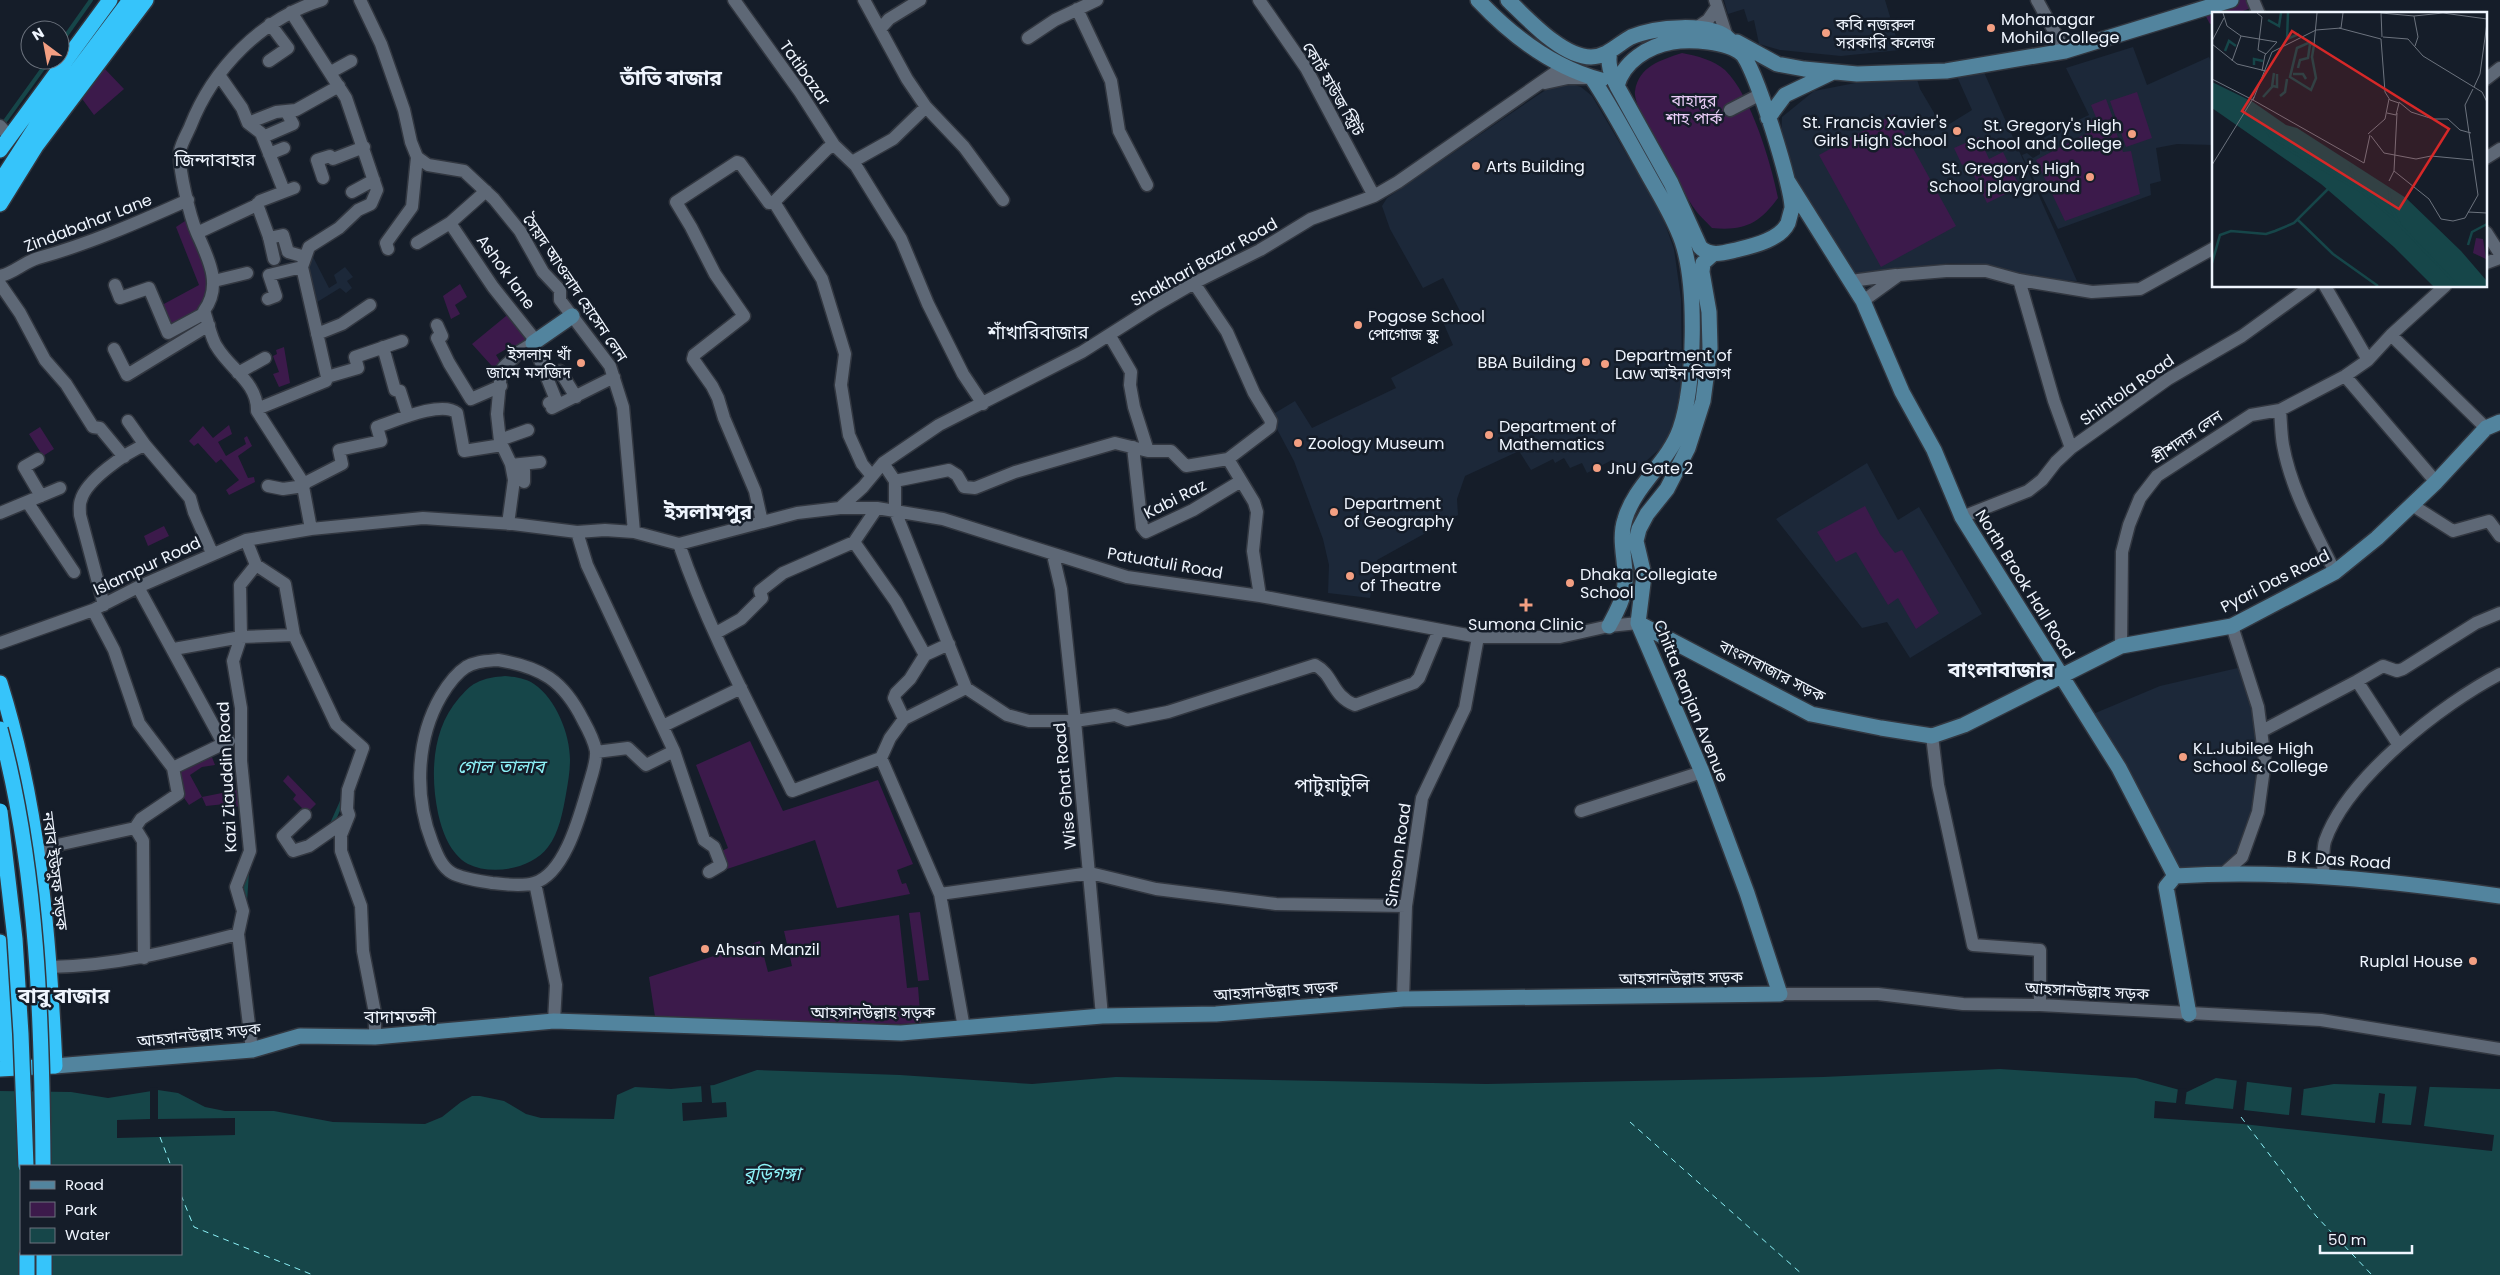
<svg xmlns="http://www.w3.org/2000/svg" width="2500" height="1275" font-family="Poppins,'Noto Sans Bengali',sans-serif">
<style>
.built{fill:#1c2839}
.green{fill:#3c1a4b}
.water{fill:#164649;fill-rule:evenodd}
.pier{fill:#151d29}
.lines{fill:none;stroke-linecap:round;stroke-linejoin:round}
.stream{stroke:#164649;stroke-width:4}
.ferry{stroke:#8df2f8;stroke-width:1;stroke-dasharray:6 5;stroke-linecap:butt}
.street-casing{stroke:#323740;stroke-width:15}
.secondary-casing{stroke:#323740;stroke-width:18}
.highway-casing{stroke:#323740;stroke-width:18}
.street{stroke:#5e6876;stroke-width:12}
.secondary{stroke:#52849e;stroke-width:15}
.highway{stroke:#36c4fa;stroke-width:15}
.highway-bridge-casing{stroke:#323740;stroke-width:18;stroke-linecap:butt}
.highway-bridge{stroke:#36c4fa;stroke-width:15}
.poi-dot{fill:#f39f82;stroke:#151d29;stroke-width:2}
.labels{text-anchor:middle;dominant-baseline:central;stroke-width:5;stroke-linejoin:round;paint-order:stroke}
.poi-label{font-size:16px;fill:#eff5fe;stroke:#151d29;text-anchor:start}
.street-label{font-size:16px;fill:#eff5fe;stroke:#151d29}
.park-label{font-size:16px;fill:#e8ccf6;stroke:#151d29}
.neighbourhood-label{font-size:18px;fill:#eff5fe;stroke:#151d29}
.water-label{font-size:18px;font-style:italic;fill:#8df2f8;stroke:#151d29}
.quarter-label{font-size:19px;fill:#eff5fe;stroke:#151d29}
.district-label{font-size:21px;font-weight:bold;fill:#eff5fe;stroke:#151d29}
.inset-river{fill:none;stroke:#164649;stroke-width:2.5}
.inset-road{fill:none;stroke:#6c737e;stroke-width:1}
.view{fill:#d62828;fill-opacity:0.15;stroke:#d62828;stroke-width:2.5}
.inset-edge{fill:none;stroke:#eff5fe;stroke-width:2.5}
</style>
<rect width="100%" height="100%" fill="#151d29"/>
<path class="built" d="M1724,0H1885L1900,50L1841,56L1780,50L1759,44L1754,20L1748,22L1744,9L1728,14Z
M2133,47L2147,85L2209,57L2214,68V145L2177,144L2156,148L2161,181L2150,184L2151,195L2058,229L2022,155L2027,153L2033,158L2040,154V147L2044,145L2041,139L2067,126L2069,130L2074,127L2072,123L2089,115L2066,68Z
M1983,70L2077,281L2056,280L1974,264L1950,263L1853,274L1795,184L1781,143L1782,117L1814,91L1881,78L1916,76L1920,89L1943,128L1972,110L1955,72Z
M1569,83L1581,87L1592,96L1661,213L1674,249L1681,299L1682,379L1673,427L1662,447L1638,468L1631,469L1612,460L1587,473L1582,463L1570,468L1564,458L1555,463L1553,459L1531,470L1519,451L1465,476L1457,499L1458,515L1377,560L1370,598L1328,593L1329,565L1323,539L1294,461L1270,416L1295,401L1312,428L1396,388L1391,378L1453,345L1443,322L1461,313L1443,278L1423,288L1390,229L1382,206L1387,198L1538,95L1552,86Z
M310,251L329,288L337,283L334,275L345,267L353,277L347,281L352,288L346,293L340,288L314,304L306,279Z
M1867,463L1898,520L1919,507L1982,614L1910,658L1887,622L1862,628L1776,519Z
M2242,667L2265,761L2242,857L2224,873L2175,876L2093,714L2160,686Z"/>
<path class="green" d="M2238,0H2250L2255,6L2236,14H2214V23L2210,24L2203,11Z
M1682,53C1698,56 1713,60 1725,70C1751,95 1771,163 1778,198C1759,224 1744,231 1712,228C1706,221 1698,215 1694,208C1682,189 1632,109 1635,91C1639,66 1661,60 1682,53Z
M103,67L124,89L94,115L80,96Z
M2137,92L2152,138L2126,147L2110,101Z
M2106,99L2114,121L2100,127L2091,105Z
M1894,114L1956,226L1881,267L1819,155Z
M2094,119L2101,131L2114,126L2123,152L2131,151L2140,194L2065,221L2036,160L2091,131L2088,121Z
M1979,137L1989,159L2003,152L2020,187L1987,203L1968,163L1962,165L1954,148Z
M188,219L211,274L200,312L171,327L162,305L199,285L176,227Z
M460,284L467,297L455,305L460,314L451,319L443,296Z
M511,312L533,341L512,358L506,349L496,355L502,365L500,375L472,344Z
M284,347L290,383L279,387L273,374L279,372L273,356L277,354L276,350Z
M229,425L232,434L218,442L226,456L246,444L244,438L247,436L252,446L238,456L248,478L254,477L255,482L229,495L226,490L239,480L221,459L216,463L198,443L194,446L189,441L203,426L213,438Z
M40,427L54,449L43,456L29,434Z
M1865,506L1880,534L1895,553L1902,550L1939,613L1916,629L1898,598L1888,605L1856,552L1836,562L1817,532Z
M164,526L169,536L148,546L144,536Z
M750,741L783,811L878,780L913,864L897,870L902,884L906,883L910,894L837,908L815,840L724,870L718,853L728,848L696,765Z
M210,752L215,765L202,767L190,775L202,797L242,789L244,805L227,809L225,804L206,806L202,797L189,805L182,795L176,768Z
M288,775L316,804L307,813L293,799L296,795L283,781Z
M920,912L929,980L918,981L909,913Z
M899,915L907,988L918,987L921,1024L656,1023L649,977L760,941L768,972L792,966L784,931Z"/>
<path class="water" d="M505,676C515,677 525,678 534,684C556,699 570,734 570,760C570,771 568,783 566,794C563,811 559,833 548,847C532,869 492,876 468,864C450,854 442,831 438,813C430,774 432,729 459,698C464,693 469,686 476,683C485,678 495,677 505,676Z
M2000,1069L2136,1078L2187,1092L2216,1078L2304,1089L2334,1084L2500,1089V1275H0V1091L71,1092L108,1098L158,1090L178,1093L205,1107L225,1111H274L333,1122L425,1124L442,1117L461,1102L472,1096H480L504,1101L526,1114L541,1118L614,1119L617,1095L635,1087L671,1089L714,1085L757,1070L900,1075L1032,1084L1116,1077L1486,1084L1823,1077ZM21,1166H181V1254H21Z"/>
<path class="pier" d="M2237,1079L2247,1081L2244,1110L2289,1115L2292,1086H2304L2301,1115L2375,1123L2379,1093L2385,1094L2382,1123L2411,1125L2417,1084H2430L2424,1126L2494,1135L2492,1151L2243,1124L2154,1118L2155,1101L2176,1103L2178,1088L2187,1089L2185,1104L2233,1109Z
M710,1083L712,1103L726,1102L727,1117L683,1121L682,1103L702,1102L701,1084Z
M150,1087L158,1088V1119L235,1118V1135L117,1138V1120L150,1119Z"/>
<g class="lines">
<path class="stream" d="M60,44L91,0
M3,124L49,60
M331,826L343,799
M245,902L247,872"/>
<path class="ferry" d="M2241,1117L2316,1216L2372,1275
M1630,1122L1803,1275
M160,1137L171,1166
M181,1195L194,1227L313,1275"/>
<g class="street-casing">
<path id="street" d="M360,0L381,44L404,110L411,142L417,157L412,207L386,243L388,249
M734,0L800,92L834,145L856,166L901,239L928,304L963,374L983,404
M864,0L907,79L926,107L964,147L1003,200
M1259,0L1306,68L1374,196
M1715,0L1727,37
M2037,0L2065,51
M2253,0L2259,14
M1077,9L1111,81L1119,131L1147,185
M881,28L889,19L920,0
M1695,29L1708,20L1717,7
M1028,38L1055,20L1097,0
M269,61L288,48L270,24
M331,72L351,61
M219,75L242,108L248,123L261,133L284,191
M2486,79L2500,68
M1545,83L1568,78H1590
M1730,110L1761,94
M248,123L276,112L296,110L339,86
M0,126L9,136
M263,137L293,124L286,111
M269,154L284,148
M417,157L428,165L464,171L494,199L520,231L543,272L560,290V300L610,366L623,407L634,532
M2486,158L2500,149
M852,162L893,139L926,107
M323,178L317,160L330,156L333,159L364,147
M352,192L374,180
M774,202L827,149L834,145
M257,204L269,237L274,259
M450,223L493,287L536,341
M2486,232L2500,254
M197,233L257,205L260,201L294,188
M269,238L283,235L288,252L305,257
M417,243L450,223L486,191
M2486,263L2500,258
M0,276C14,273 24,262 38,258C89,244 139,222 188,200
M2019,280L2054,401L2071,448
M214,281L247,273
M1851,281L1896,275
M0,284L20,313L45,360L66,384L93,427L100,428L124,457
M115,285L120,298L149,288L168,333L205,313
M2325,286L2368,360
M268,299L276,296L269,275L302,267
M1863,301L1899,275L1946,271H1986L2019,280L2092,292L2140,289L2214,248
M437,325L442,336L437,338L449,363L471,399L501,386
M317,334L342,324L370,305
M2391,335L2486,428
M1110,336L1131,372L1130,385L1134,407L1148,451
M383,347L395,390L400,391L408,416
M114,349L127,375L209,325
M560,371L576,397
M238,373L265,358
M2345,376L2436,482
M327,377L358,368L355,357L402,341
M552,408L614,377
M257,409L326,381L327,377L302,267L309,247L339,228L358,210L371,204L377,190L346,98L291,12
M2280,410C2281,421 2281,434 2283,445C2291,490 2315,531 2335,572
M128,421L145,445L190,498L194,512L212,553
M500,440L528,430
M1133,447L1142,527L1146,532L1193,510L1241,481
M38,459L24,467L41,496
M1228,459L1254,502L1257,512L1253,551L1260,596
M883,463L895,481V511L966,688L1007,715L1029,721H1075L1115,715L1127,720L1168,712L1315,665C1334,675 1331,695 1355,705L1414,683L1419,678L1439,630
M524,464V482
M511,465L540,462
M895,481L949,470L957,475L964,487L975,488L1015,472L1115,443L1148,451H1171L1186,466L1228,459L1270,427L1271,421L1254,393L1227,332L1194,283
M303,484L342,464L339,450L381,441L377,427C395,421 442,400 457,413L464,451L502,445
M268,486L283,489L304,486
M28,503L74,572
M2412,505L2453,531L2489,521L2500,536
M840,508L863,487L883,463L939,425L1082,352L1156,305L1194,283L1260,250L1311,219L1374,196L1398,182L1563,67
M0,513L60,488
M1962,517L2028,491L2042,480L2056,462L2071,448L2168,379L2242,336L2311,286
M762,522L755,491L724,418L718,398L712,386L693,359L694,355L744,316L715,274L691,227L676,202L737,162L740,163L769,203L774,202L822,279L845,354L841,385L849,435L862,464L872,476
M508,524L514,480L511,464L500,441L497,414L501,371C505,363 514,361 517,353L533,343L556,400L549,403
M311,529L302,481L257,411C258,383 230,369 217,347C211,339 208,321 204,311C223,285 208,258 197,233C190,217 178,168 180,151C181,144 187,134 190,127C213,68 261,19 322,0
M577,532L587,565L674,751L704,840L714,847L721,865L709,872
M246,540L256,565L285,584L294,635L336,724L363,748L348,790L347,809L349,815L341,835V851L361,906L363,951L375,1013V1037
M854,542L896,602L925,655
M679,544C708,629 752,710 792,791L881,758L940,894L964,1028
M1053,555L1061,589L1075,721L1102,1016
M138,587L223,743
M104,605L80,515C80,511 79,504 81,500C86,480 127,452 145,445
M93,610L114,650L139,723L173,768L178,794L141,819L135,828
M716,633L741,619L762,598L760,591L783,573L854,542L877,508
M0,643L93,610L138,587L246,540L311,529L423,518L513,524L577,532L605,530L634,532L679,544L797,513L840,508H877L943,519L1127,577L1260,596L1478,637H1560L1609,626L1638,623
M2121,646L2122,552L2129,525L2140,498L2157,476L2251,415L2280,410L2345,376L2368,360L2391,335L2445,286
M174,649L241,637L294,635
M498,660C541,667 563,680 583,720C588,729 594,740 596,751C597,762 591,777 588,788C580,815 565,874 534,883C521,887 505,884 492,883C480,881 463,879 452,873C441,867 436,852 432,842C414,796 416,739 441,696C447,686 455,674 466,667C476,661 487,661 498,660Z
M2357,681L2383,666L2397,671L2403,669L2476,623L2500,613
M904,719L894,698L896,693L910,679L925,655L949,644
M663,726L741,688
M2262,731L2357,681L2398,744
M1932,736L1938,785L1973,945L2040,950V1005
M596,752L628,748L646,765L674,751
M881,758L890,738L904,719L966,688
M173,768L229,741
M1581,811L1702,772
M305,815L283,836L293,851L309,846L345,821
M135,828L143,841L144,958
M28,854L62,844L135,828
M2224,873L2242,857L2258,812L2265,761L2258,707L2232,626
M2323,876C2324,865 2322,851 2325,841C2347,778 2442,704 2500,674
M535,883L556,985L554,1021
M940,894L1090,873L1156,889L1276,904L1406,906
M49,967C116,966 173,951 238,934
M1780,994H1878L1963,1004L2040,1005L2321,1020L2500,1049
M1403,999L1406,906L1422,798L1465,708L1478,637
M252,1050L238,934L243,911L236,887L250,851L241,761V708L233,661L241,637L240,585L256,565"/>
</g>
<g class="secondary-casing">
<path id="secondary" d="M1478,0C1512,36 1552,67 1601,80
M1508,0C1528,19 1562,57 1591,57C1607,57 1618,44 1631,37C1654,27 1711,21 1730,40
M1737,42L1777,64L1804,69L1857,74L1946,71L2065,51L2231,0
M1610,51C1607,64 1611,74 1617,86L1671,183L1700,247C1710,257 1723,253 1736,250C1752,246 1780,240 1788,223C1789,219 1791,212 1792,208C1792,186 1756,69 1742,54C1728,41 1690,39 1672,42C1648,46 1623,62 1617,86
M1592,78C1611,106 1627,137 1644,167C1657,191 1673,215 1682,241C1697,285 1695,385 1680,429C1668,463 1635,485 1625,519C1617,543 1629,567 1624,591C1622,603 1615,615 1609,626
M1768,118L1785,95L1831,73
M1787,180L1863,301L1902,392L1934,450L1962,517L2119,768L2175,876
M533,343L572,316
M1638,623L1811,714L1881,728L1932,736L1964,725L2121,646L2232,626L2335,572L2377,538L2436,482L2486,428L2500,422
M2175,876C2285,869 2392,881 2500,896
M2175,876L2166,887L2189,1014
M55,1066L252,1050L300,1036L375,1037L554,1021L901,1033L1102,1016L1216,1014L1403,999L1780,994L1747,893L1702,772L1638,623L1644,575L1636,541L1639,529L1647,514L1667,489L1688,448L1703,401L1710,348L1709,312L1702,272L1703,263L1713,254"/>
</g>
<g class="highway-casing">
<path id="highway" d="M0,150L110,0
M0,182L42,117L130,0
M0,204L36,146L146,0
M0,683C39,807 49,937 55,1066L0,1069
M0,942L8,1068
M27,1254V1275
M44,1254V1275"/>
</g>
<use href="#street" class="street"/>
<use href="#secondary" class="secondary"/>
<use href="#highway" class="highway"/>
<g class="highway-bridge-casing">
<path id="highway-bridge" d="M0,729C38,869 42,1022 43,1166
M0,811L15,939L21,1034L26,1166"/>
</g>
<use href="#highway-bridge" class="highway-bridge"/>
</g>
<g class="poi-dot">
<circle cx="1991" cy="28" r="5"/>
<circle cx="1826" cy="33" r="5"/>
<circle cx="1957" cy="131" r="5"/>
<circle cx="2132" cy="134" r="5"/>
<circle cx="1476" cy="166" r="5"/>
<circle cx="2090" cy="177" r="5"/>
<circle cx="1358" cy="325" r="5"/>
<circle cx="1586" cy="362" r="5"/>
<circle cx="581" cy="363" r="5"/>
<circle cx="1605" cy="364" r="5"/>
<circle cx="1489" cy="435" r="5"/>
<circle cx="1298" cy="443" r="5"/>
<circle cx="1597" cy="468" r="5"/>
<circle cx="1334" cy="512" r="5"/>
<circle cx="1350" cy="576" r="5"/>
<circle cx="1570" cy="583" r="5"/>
<path d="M1523.5 597.5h5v5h5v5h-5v5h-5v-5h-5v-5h5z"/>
<circle cx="2183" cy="757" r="5"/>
<circle cx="705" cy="949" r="5"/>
<circle cx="2473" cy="961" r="5"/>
</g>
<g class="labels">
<g class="poi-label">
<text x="2001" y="19">Mohanagar<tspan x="2001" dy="18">Mohila College</tspan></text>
<text x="1836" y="24">কবি নজরুল<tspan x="1836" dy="18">সরকারি কলেজ</tspan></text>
<text x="1947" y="122" text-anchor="end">St. Francis Xavier's<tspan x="1947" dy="18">Girls High School</tspan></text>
<text x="2122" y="125" text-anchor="end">St. Gregory's High<tspan x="2122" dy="18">School and College</tspan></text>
<text x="1486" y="166">Arts Building</text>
<text x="2080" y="168" text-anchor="end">St. Gregory's High<tspan x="2080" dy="18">School playground</tspan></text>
<text x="1368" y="316">Pogose School<tspan x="1368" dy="18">পোগোজ স্কুল</tspan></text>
<text x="571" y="354" text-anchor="end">ইসলাম খাঁ<tspan x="571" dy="18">জামে মসজিদ</tspan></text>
<text x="1615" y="355">Department of<tspan x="1615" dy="18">Law আইন বিভাগ</tspan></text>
<text x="1576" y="362" text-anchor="end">BBA Building</text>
<text x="1499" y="426">Department of<tspan x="1499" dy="18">Mathematics</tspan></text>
<text x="1308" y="443">Zoology Museum</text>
<text x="1607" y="468">JnU Gate 2</text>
<text x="1344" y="503">Department<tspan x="1344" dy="18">of Geography</tspan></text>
<text x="1360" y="567">Department<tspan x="1360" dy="18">of Theatre</tspan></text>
<text x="1580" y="574">Dhaka Collegiate<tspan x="1580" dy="18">School</tspan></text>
<text x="1526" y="624" text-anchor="middle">Sumona Clinic</text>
<text x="2193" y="748">K.L.Jubilee High<tspan x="2193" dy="18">School &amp; College</tspan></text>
<text x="715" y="949">Ahsan Manzil</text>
<text x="2463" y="961" text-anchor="end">Ruplal House</text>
</g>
<g class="street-label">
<text transform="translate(805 73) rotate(55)">Tatibazar</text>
<text transform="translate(1333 89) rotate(60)">কোর্ট হাউজ স্ট্রিট</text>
<text transform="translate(88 223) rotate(-21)">Zindabahar Lane</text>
<text transform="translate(1204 262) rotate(-29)">Shakhari Bazar Road</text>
<text transform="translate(506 272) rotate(54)">Ashok lane</text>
<text transform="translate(575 288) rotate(56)">সৈয়দ আওলাদ হোসেন লেন</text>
<text transform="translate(2127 390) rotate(-35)">Shintola Road</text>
<text transform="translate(2187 437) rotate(-34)">শ্রীশদাস লেন</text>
<text transform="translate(1175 499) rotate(-27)">Kabi Raz</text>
<text transform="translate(1165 563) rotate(10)">Patuatuli Road</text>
<text transform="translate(147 566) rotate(-25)">Islampur Road</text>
<text transform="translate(2275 581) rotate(-27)">Pyari Das Road</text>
<text transform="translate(2025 584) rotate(58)">North Brook Hall Road</text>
<text transform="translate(1772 671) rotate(27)">বাংলাবাজার সড়ক</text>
<text transform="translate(1691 701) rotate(68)">Chitta Ranjan Avenue</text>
<text transform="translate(227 777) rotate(-93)">Kazi Ziauddin Road</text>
<text transform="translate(1065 786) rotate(-95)">Wise Ghat Road</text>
<text transform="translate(1398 855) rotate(-82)">Simson Road</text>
<text transform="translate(2339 860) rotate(4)">B K Das Road</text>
<text transform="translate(55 871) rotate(83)">নবাব ইউসুফ সড়ক</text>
<text transform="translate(1681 978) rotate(-1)">আহসানউল্লাহ সড়ক</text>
<text transform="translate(1276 991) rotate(-4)">আহসানউল্লাহ সড়ক</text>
<text transform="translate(2087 991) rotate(3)">আহসানউল্লাহ সড়ক</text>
<text x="873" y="1012">আহসানউল্লাহ সড়ক</text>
<text transform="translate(199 1035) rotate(-6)">আহসানউল্লাহ সড়ক</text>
</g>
<g class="park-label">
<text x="1694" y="100">বাহাদুর<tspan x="1694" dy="18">শাহ পার্ক</tspan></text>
</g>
<g class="neighbourhood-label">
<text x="215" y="159">জিন্দাবাহার</text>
<text x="400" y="1016">বাদামতলী</text>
</g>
<g class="water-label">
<text x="501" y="766">গোল তালাব</text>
<text x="772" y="1173">বুড়িগঙ্গা</text>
</g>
<g class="quarter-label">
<text x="1038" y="332">শাঁখারিবাজার</text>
<text x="1332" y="785">পাটুয়াটুলি</text>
</g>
<g class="district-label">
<text x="671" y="77">তাঁতি বাজার</text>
<text x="708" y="511">ইসলামপুর</text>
<text x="2001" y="669">বাংলাবাজার</text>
<text x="64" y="995">বাবু বাজার</text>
</g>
</g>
<g transform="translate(2212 12)">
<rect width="275" height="275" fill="#151d29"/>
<path d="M264,226L271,227L274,247L261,241Z" fill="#3c1a4b"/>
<path d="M0,70L41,90L74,113L85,116L194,186L249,239L274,268L275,274H221L182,235L109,172L0,96Z" fill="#164649"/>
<path class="inset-river" d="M76,1L75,27L87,22M56,8L67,14L69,1M96,31L102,33L100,45L104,66L99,78L78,65L85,36ZM13,39L17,29L24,34M42,53V47L51,49M86,56L88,48L96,46L98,32M81,62H91L94,67M61,74L65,75V62M68,84L73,80L75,67M51,85L60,75L62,61M45,97L44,104L62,129L150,180L182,207L246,274M138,153L145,177M177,177L179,196L188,212M86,208L121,242L166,274M256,233L260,220L275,212M0,251L8,223L19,219L54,222L63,219L82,211L117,176"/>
<path class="inset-road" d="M11,1L15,14L29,24M45,1L50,5L46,38L54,42M169,1L202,4L231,1L275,7M169,1L170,25M202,4L206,25L203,34M127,16L169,27L173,80L178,88L187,91L184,103L175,101M29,24L65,30L53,43L50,59M171,25L196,27L211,44L270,80L275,90M0,29L12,6M0,32L25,52L54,59M102,33L105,1M20,49L29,24M0,67L41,88L60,40L104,18L129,16L131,1M262,75L268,62L275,11M41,88L152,151L158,123M187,90L199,100L221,107H236L248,118L259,121M156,122L173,107L177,87M159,124L172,141L204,147L219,144L261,148M0,153L42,85M182,159L217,187L229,207L241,209L253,206L266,183L253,93L261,77M177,169L182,159L185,101M256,200L275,201"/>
<path class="view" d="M80,19L237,117L187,197L30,99Z"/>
<rect width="275" height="275" class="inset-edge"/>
</g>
<rect x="20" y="1165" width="162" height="90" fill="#151d29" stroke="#6c737e"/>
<rect x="30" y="1181" width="25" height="8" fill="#52849e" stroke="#6c737e"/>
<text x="65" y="1190" font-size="15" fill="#eff5fe">Road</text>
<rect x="30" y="1202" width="25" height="15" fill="#3c1a4b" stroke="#6c737e"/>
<text x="65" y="1215" font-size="15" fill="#eff5fe">Park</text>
<rect x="30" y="1228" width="25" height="15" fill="#164649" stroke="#6c737e"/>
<text x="65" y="1240" font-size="15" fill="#eff5fe">Water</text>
<g transform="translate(45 45) rotate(328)"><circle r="24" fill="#151d29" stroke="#6c737e"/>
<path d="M0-4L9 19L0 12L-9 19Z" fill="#f39f82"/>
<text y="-8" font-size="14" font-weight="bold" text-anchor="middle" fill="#eff5fe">N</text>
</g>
<path d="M2320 1245v8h92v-8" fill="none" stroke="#eff5fe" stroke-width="2.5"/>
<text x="2328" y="1245" font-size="15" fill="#eff5fe" stroke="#151d29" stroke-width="4" paint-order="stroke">50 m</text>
</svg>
